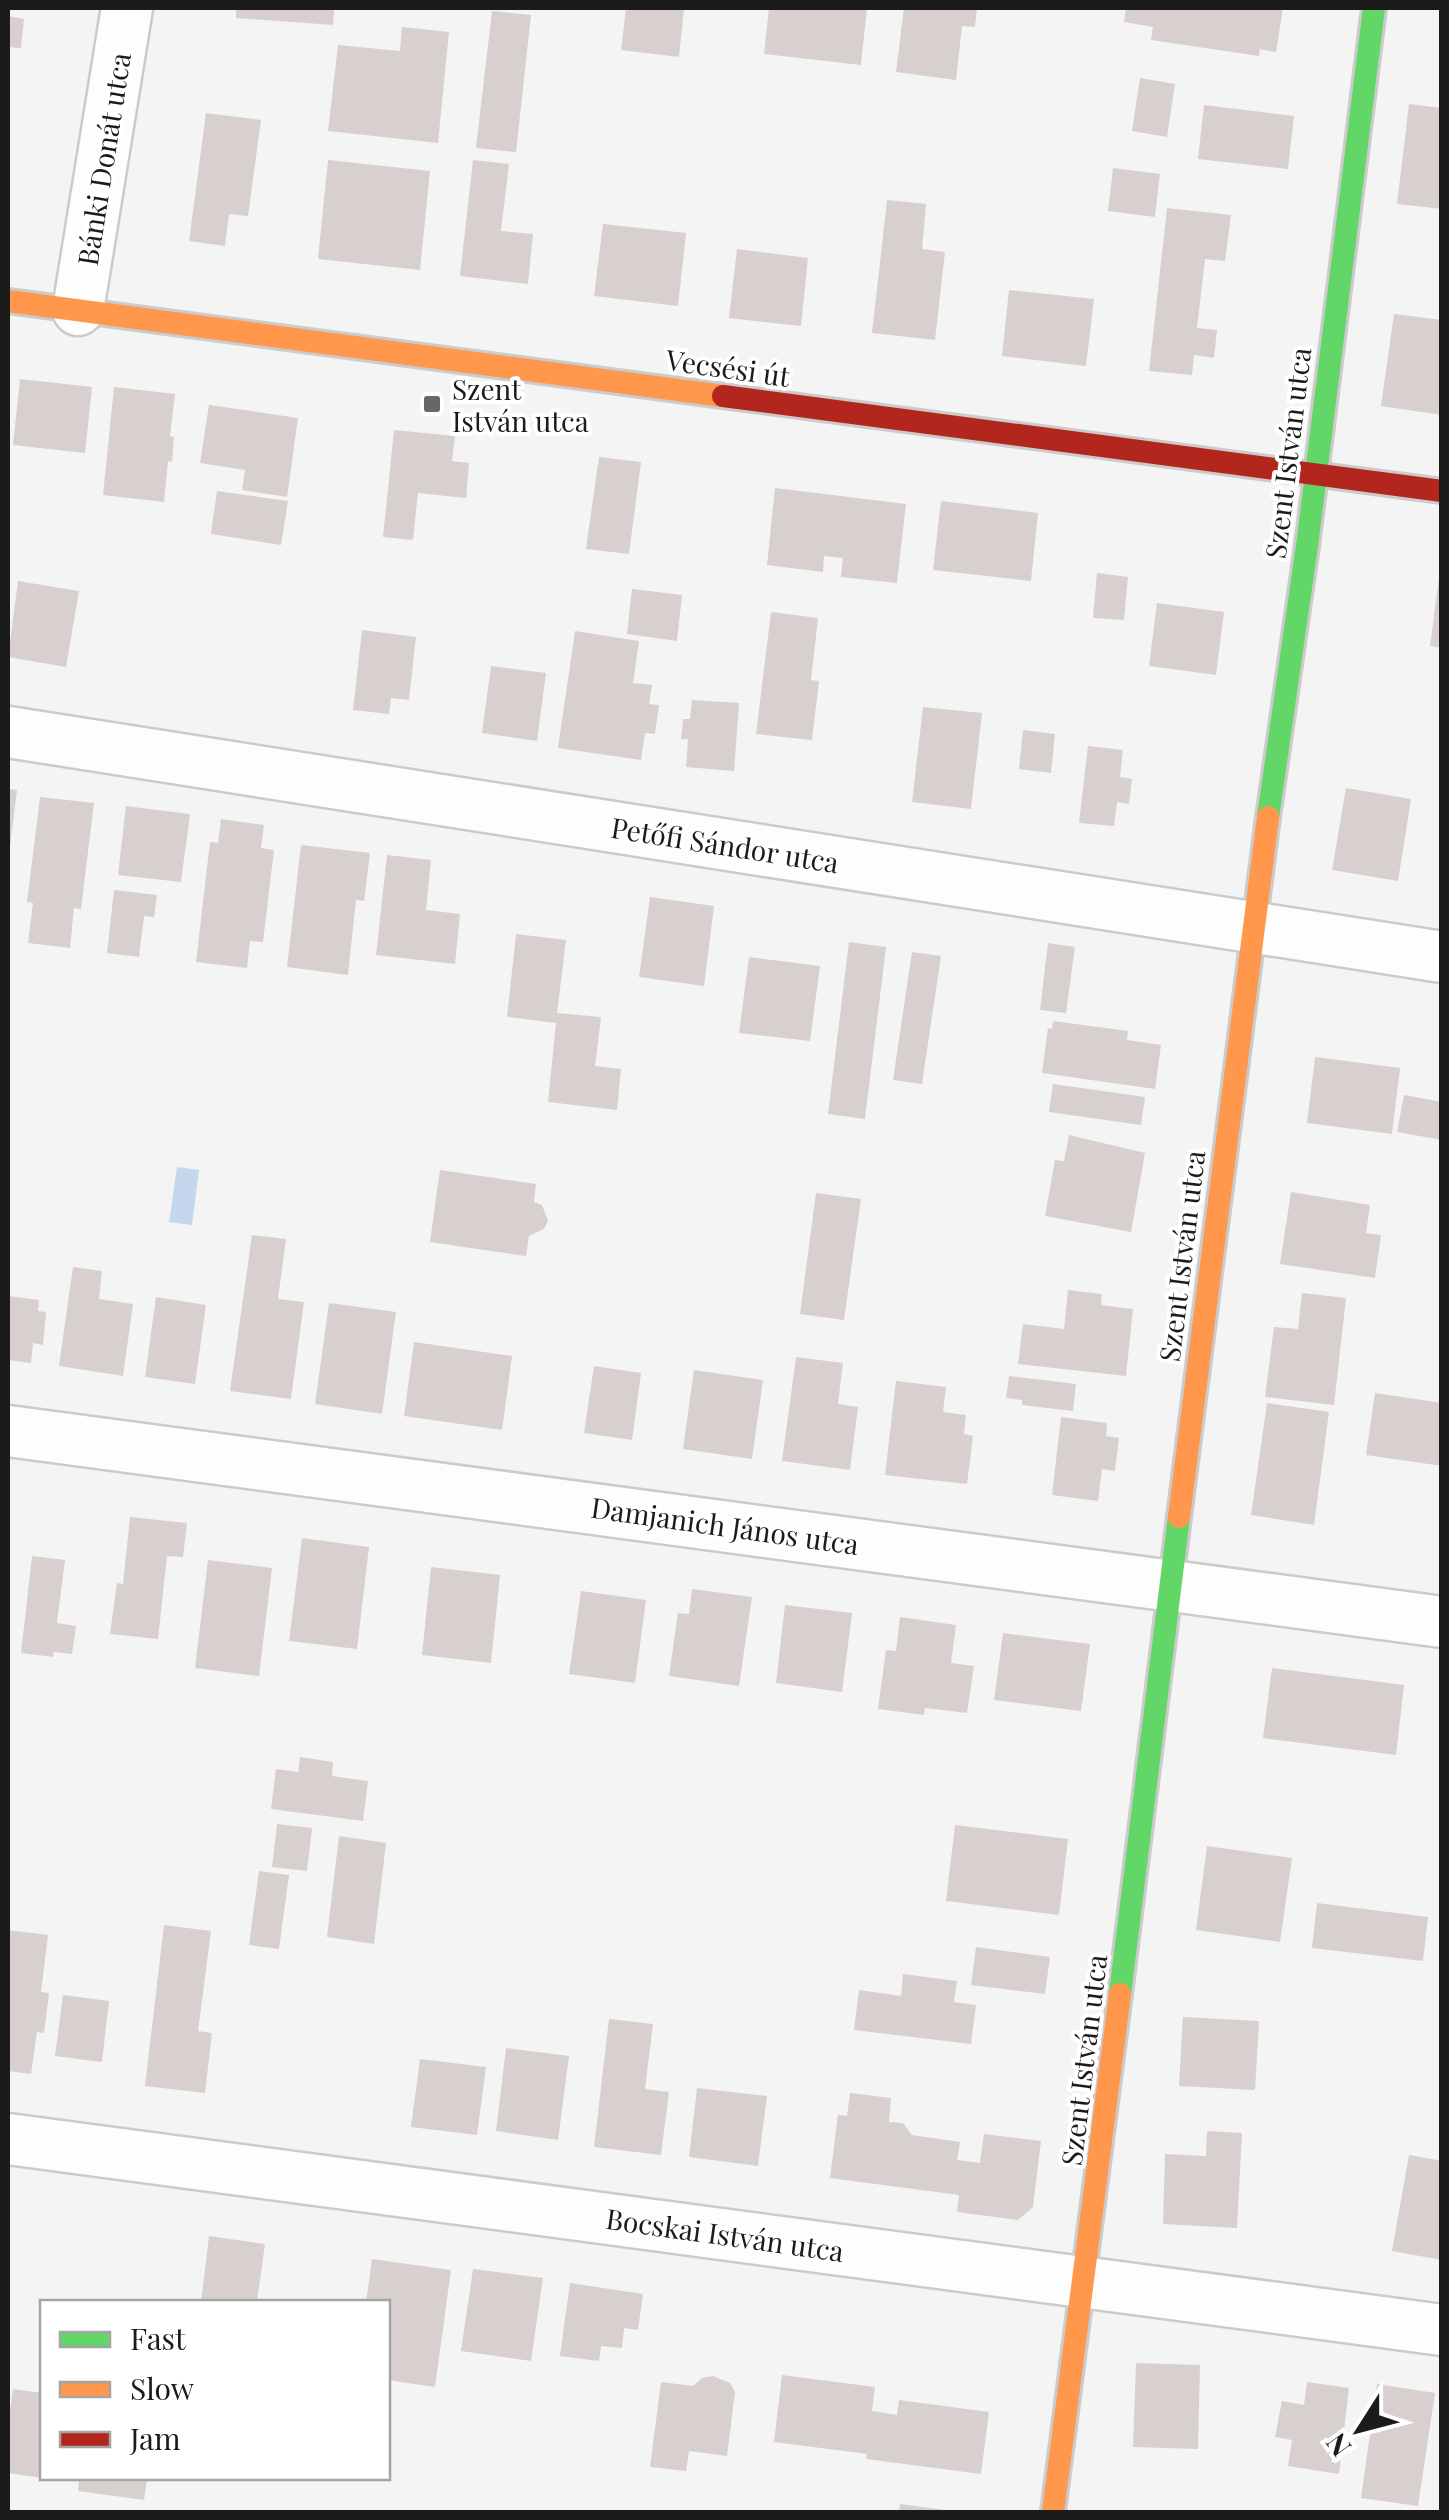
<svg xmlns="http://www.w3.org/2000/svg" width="1449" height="2520" font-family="'Playfair Display',serif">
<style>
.water{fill:#c4d7ec}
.building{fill:#d8d0ce}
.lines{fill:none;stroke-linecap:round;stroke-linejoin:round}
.street-casing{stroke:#cbcbcb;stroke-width:55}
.fast-casing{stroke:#cbcbcb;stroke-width:28}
.slow-casing{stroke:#cbcbcb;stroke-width:28}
.jam-casing{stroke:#cbcbcb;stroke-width:28}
.street{stroke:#fdfdfd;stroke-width:50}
.fast{stroke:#63d668;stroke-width:22}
.slow{stroke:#ff974d;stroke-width:22}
.jam{stroke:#b3261e;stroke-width:22}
.poi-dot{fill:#676767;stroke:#fff;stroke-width:4}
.labels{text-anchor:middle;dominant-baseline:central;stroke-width:8;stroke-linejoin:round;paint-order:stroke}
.street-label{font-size:28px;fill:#1b1b1b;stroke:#fff}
.poi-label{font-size:28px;fill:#1b1b1b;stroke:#fff;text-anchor:start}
</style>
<rect width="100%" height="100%" fill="#f4f4f4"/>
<path class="water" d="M177,1167L199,1170L192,1225L169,1222Z"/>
<path class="building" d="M236,8H334L333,25L236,18Z
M626,8H684L679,57L621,50Z
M769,8H867L861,65L764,54Z
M904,8H977L975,27L962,26L956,80L896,72Z
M1126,8H1283L1276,52L1260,49L1259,56L1151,40L1153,27L1124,22Z
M492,11L531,15L516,152L476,148Z
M8,16L24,19L21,48L8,47Z
M402,27L449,32L438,143L328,131L338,45L400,51Z
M1140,78L1175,84L1167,137L1132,131Z
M1409,104L1442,108V209L1397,204Z
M1204,105L1294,116L1288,169L1198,159Z
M206,113L261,120L248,216L229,214L225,246L189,241Z
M328,160L430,171L420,270L318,259Z
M473,160L509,164L501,231L533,234L528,284L460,276Z
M1113,168L1160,174L1155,217L1108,211Z
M887,200L926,204L922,249L945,252L935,340L872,333Z
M1167,208L1231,215L1225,261L1205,259L1197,328L1217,330L1214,358L1194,355L1192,375L1149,371Z
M603,224L686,233L678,306L594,296Z
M737,249L808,258L801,326L729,318Z
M1009,290L1094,299L1086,366L1002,356Z
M1394,314L1442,320V415L1381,406Z
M20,379L92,387L85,453L13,445Z
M114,387L175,394L170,436L174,437L172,462L168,461L164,502L103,495Z
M209,405L298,418L287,497L242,490L245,470L200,463Z
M394,430L455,436L452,461L469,463L466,498L418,493L413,540L383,537Z
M599,457L641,462L629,554L586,549Z
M775,488L906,504L897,583L841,577L843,558L824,556L823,572L767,565Z
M217,491L288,501L281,545L211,534Z
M941,501L1038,513L1031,581L933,570Z
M1097,573L1128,577L1124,620L1093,618Z
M1439,578L1442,579V648L1430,646Z
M18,581L79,591L66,667L8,657Z
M632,589L682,595L677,641L627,634Z
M1157,603L1224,612L1216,675L1149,666Z
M771,612L818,618L811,680L819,681L812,740L756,734Z
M362,630L416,637L409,700L391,698L389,714L353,710Z
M575,631L639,641L633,683L652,685L649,704L659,705L655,734L645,733L641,760L558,748Z
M491,666L546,673L537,741L482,733Z
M692,700L739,703L734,771L686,767L688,739H681L683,719H690Z
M923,707L982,713L971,809L912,802Z
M1023,730L1055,734L1051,773L1019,769Z
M1088,746L1123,750L1120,777L1132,779L1129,804L1117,802L1114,826L1079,823Z
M1346,788L1411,799L1398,881L1332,870Z
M8,789L17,790L10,847H8Z
M40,797L94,803L81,909L74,908L70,948L28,943L33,903L27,902Z
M126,806L190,814L181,882L118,875Z
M221,819L264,825L261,848L274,850L263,942L250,941L247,968L196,962L210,842L218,843Z
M301,845L370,853L364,901L356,900L348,975L287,967Z
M387,855L431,860L426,910L460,914L455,964L376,955Z
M114,890L157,895L154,917L144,916L139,957L107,953Z
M650,897L714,906L704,986L639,977Z
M516,934L566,940L557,1013L601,1017L595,1066L621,1069L617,1110L548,1102L556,1023L507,1017Z
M849,942L886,947L865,1119L828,1114Z
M1048,943L1075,947L1066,1013L1040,1010Z
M912,952L941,956L922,1084L893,1080Z
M749,957L820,966L810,1041L739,1033Z
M1053,1021L1128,1031L1127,1040L1161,1045L1155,1089L1042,1073L1048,1028L1052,1029Z
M1315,1057L1400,1068L1392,1134L1307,1123Z
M1053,1084L1145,1097L1141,1125L1049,1112Z
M1404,1095L1442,1102V1140L1397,1132Z
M1069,1135L1145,1153L1131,1232L1045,1216L1055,1160L1064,1161Z
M440,1170L536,1184L534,1202L542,1205L548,1221L544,1229L529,1236L526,1256L430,1242Z
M1291,1192L1370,1205L1366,1233L1381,1235L1375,1278L1280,1264Z
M816,1193L861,1199L844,1320L800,1314Z
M252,1235L286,1239L278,1299L304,1302L291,1399L230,1391Z
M73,1267L102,1271L99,1299L133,1304L123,1376L59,1366Z
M1068,1290L1102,1294L1101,1305L1133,1309L1126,1376L1018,1364L1023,1324L1064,1329Z
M1302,1293L1346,1298L1334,1405L1265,1397L1274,1327L1298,1329Z
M8,1296L39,1300L38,1311L46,1312L43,1345L33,1343L31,1363L8,1360Z
M156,1297L206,1305L195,1384L145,1377Z
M329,1303L396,1312L382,1414L315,1404Z
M414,1342L512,1356L502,1430L404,1416Z
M796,1357L843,1363L838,1404L858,1407L850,1470L782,1461Z
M594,1366L641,1373L632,1440L584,1433Z
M694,1370L763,1380L752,1459L683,1449Z
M1009,1376L1076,1384L1073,1411L1022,1405V1400L1006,1398Z
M896,1381L946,1387L943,1412L966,1415L964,1434L973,1436L967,1484L885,1475Z
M1375,1393L1442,1403V1466L1366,1455Z
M1267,1403L1329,1412L1314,1525L1251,1515Z
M1061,1417L1107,1423L1106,1436L1119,1438L1115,1471L1102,1469L1098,1501L1052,1495Z
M130,1517L187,1523L183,1557L167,1556L158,1639L110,1634L117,1583L123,1584Z
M302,1538L369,1547L357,1649L289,1641Z
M32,1556L65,1560L57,1623L76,1626L72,1654L54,1652L53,1657L21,1653Z
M208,1560L272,1568L259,1676L195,1668Z
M431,1567L500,1575L491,1663L422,1655Z
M692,1589L752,1597L739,1686L669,1676L678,1613L689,1614Z
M581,1591L646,1600L635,1683L569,1674Z
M785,1605L852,1613L842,1692L776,1683Z
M900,1617L956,1625L951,1663L974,1666L967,1713L925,1708L924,1715L878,1709L886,1650L896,1651Z
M1003,1633L1090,1644L1081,1711L994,1700Z
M1272,1668L1404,1685L1396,1755L1263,1738Z
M300,1757L333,1762L332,1776L368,1781L363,1821L271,1809L276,1769L298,1772Z
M277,1824L312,1828L307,1871L272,1867Z
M955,1825L1068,1839L1059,1915L946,1901Z
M339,1836L386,1843L374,1944L327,1937Z
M1207,1846L1292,1858L1280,1942L1196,1930Z
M259,1871L289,1875L279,1949L249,1945Z
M1317,1903L1428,1917L1423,1961L1312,1948Z
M164,1925L211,1931L198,2031L212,2033L205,2093L145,2086Z
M8,1930L48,1935L41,1992L49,1993L44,2033L37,2032L31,2074L8,2071Z
M976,1947L1050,1957L1045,1994L971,1985Z
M903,1974L957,1981L954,2002L976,2005L971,2044L854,2030L859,1990L901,1996Z
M63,1995L109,2001L102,2062L55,2056Z
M1183,2017L1259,2021L1255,2090L1179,2086Z
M609,2019L653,2024L645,2089L669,2092L661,2155L594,2147Z
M506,2048L569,2056L558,2140L496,2131Z
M420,2059L486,2067L477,2135L411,2127Z
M697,2088L767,2096L758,2166L689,2157Z
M850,2093L891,2098L889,2122L903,2123L912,2135L960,2142L957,2160L980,2163L984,2134L1041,2141L1033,2207L1018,2220L957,2212L959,2195L830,2178L838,2115L847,2116Z
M1207,2131L1242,2133L1237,2228L1163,2224L1165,2154L1206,2156Z
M1409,2155L1442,2161V2260L1392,2251Z
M209,2236L265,2244L257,2302H201Z
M372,2259L451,2270L435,2387L388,2380L390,2318H388V2302H366Z
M473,2269L543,2278L531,2361L461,2351Z
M570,2283L643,2294L638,2330L624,2328L622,2348L601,2346L599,2361L560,2356Z
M1136,2363L1200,2365L1198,2449L1133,2447Z
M782,2375L875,2387L872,2411L897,2415L899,2400L989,2412L981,2474L866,2459L867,2454L774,2442Z
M713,2376L730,2383L735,2392L727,2456L689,2451L686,2471L650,2467L661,2382L693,2386L702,2378Z
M1307,2382L1349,2388L1339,2474L1288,2466L1292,2440L1275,2437L1282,2401L1304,2405Z
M1377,2384L1435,2393L1418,2506L1361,2498Z
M13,2389L42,2393V2478L8,2473V2424Z
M79,2478H147L144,2500L78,2491Z
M900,2504L945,2510V2512H899Z"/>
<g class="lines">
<g class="street-casing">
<path id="street" d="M78,310L127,8
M8,732L1442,957
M8,1431L1442,1622
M8,2139L1442,2330"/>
</g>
<g class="fast-casing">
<path id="fast" d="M1268,817L1307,546L1374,8
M1120,1994L1179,1517"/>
</g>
<g class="slow-casing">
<path id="slow" d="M8,301L723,396
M1179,1517L1268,817
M1053,2512L1120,1994"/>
</g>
<g class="jam-casing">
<path id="jam" d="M723,396L1442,491"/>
</g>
<use href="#street" class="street"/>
<use href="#fast" class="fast"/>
<use href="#slow" class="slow"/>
<use href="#jam" class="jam"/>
</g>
<rect class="poi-dot" x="422" y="394" width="20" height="20" rx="5"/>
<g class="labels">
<g class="street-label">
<text transform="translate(103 159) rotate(-81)">Bánki Donát utca</text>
<text transform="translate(728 367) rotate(8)">Vecsési út</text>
<text transform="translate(1287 453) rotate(-83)">Szent István utca</text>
<text transform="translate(725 844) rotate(9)">Petőfi Sándor utca</text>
<text transform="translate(1181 1256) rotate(-83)">Szent István utca</text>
<text transform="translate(725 1525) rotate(8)">Damjanich János utca</text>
<text transform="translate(1083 2060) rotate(-83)">Szent István utca</text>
<text transform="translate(725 2234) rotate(8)">Bocskai István utca</text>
</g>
<g class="poi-label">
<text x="452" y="388">Szent<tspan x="452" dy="32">István utca</tspan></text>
</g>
</g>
<rect width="1449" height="2520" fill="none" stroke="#1b1b1b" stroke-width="20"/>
<rect x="40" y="2300" width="350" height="180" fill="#ffffff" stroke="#a4a4a4" stroke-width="2.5"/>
<rect x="60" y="2332" width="50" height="15" fill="#63d668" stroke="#a4a4a4" stroke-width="2.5"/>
<text x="130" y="2350" font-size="30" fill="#1b1b1b">Fast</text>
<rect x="60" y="2382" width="50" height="15" fill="#ff974d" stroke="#a4a4a4" stroke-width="2.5"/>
<text x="130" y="2400" font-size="30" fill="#1b1b1b">Slow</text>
<rect x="60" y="2432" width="50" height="15" fill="#b3261e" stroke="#a4a4a4" stroke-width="2.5"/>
<text x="130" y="2450" font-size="30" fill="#1b1b1b">Jam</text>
<g transform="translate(1359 2430) rotate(234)" stroke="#ffffff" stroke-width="8" paint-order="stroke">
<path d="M0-8L18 38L0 25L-18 38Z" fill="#1b1b1b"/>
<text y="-15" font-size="28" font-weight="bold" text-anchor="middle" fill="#1b1b1b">N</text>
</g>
</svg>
